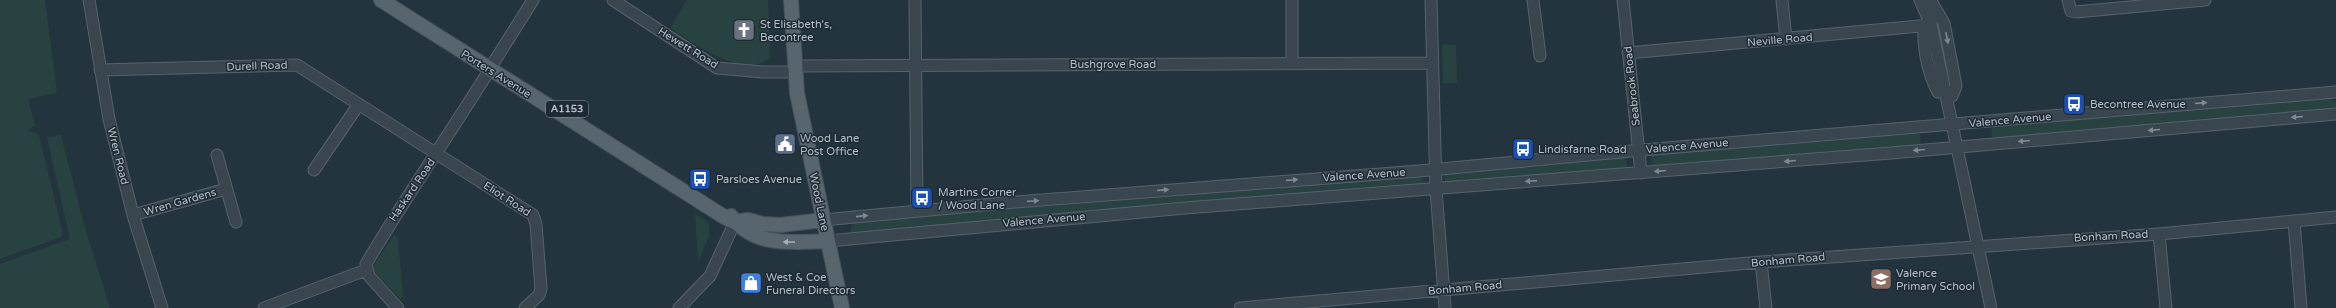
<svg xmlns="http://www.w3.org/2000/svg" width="2336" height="308" font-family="'Varela Round',sans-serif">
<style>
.green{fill:#274241}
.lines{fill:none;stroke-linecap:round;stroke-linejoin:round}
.minor-casing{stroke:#56636d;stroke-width:13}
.major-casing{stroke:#45515b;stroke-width:16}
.minor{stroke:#39454f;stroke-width:11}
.major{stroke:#57656f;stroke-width:14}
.oneway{fill:#7d8993}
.oneway2{fill:#a2aeb8}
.labels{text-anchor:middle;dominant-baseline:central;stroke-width:3;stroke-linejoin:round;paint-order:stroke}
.shield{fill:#1d2a34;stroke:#87939d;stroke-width:1}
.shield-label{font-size:10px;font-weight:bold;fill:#b5c0ca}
.poi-label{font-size:11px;fill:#b5c0ca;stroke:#1d2a34;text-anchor:start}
.street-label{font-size:11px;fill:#b5c0ca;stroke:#1d2a34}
</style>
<rect width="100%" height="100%" fill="#24343f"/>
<path class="green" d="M0,0H45L57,93L28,99L35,126L27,130L39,135L63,234L61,237L0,259Z
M687,0H768L770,58C742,80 694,43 670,28Z
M1442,45H1456L1457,83H1443Z
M2326,97L2336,102V110L1992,138L1991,126Z
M1920,132L1921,146L1652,167L1651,154Z
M61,135L83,221L110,308H0V264L70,239L47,137Z
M1626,157L1627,170L1445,184L1444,172Z
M1423,175L1424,187L850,234L852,222Z
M695,214L709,223V237L698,261Z
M394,235L398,238L403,296L400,299L374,271V265Z"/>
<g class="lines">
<g class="minor-casing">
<path id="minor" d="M89,0L109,119L133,215L162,308
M613,0L717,68L763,72H795
M915,0L917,211
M1292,0V63
M1431,0L1436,189L1445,308
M1533,0L1540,56
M1623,0L1641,173
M1782,0L1786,39
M1920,0L1931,25L1991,308
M1932,0L1931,25L1924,31C1923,49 1929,76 1938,92H1947
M2068,0L2071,11L2076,12L2205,0
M1932,3L1944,23L1956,86L1952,96L1948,97
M1628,53L1931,25
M494,62L533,0
M794,66L1432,63
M100,70L297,65L533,215L536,224L541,289L539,295L525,308
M217,155L236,222
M314,170L359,104
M133,215L226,189
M823,220L1015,202L1419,171L1631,151L2336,92
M2294,221L2301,308
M2159,234L2166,308
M828,241L1185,208L1891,153L2336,114
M1761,262L1766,308
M264,308L366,270
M398,308L369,276L366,264C405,198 449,135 490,69
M679,308L710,276L735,222
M1240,308L1761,262L2159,234L2336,217"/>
</g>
<g class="major-casing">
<path id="major" d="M381,0L726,218L735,222L748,220L763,224L781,225L823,220
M791,0L797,93L842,308
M731,216C754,248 793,242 828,241"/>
</g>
<use href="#minor" class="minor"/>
<use href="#major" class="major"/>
</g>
<defs><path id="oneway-solid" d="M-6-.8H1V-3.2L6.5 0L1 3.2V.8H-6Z"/></defs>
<g class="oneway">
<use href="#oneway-solid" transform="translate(1947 38) rotate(79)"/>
<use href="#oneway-solid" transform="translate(2201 103) rotate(-5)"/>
<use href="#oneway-solid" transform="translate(2297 117) rotate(175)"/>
<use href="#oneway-solid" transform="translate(2154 130) rotate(175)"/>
<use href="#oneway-solid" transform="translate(2024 141) rotate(175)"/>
<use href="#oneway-solid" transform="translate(1919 150) rotate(175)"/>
<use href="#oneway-solid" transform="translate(1790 161) rotate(175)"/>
<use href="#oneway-solid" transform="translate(1660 171) rotate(175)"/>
<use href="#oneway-solid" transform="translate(1292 180) rotate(-4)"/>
<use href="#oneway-solid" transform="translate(1531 181) rotate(176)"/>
<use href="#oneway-solid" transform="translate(1163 190) rotate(-5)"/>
<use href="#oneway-solid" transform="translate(1033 201) rotate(-4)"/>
<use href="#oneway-solid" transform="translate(862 216) rotate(-6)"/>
</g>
<use class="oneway2" href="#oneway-solid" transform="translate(789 242) rotate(-179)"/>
<defs>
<g id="church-square" transform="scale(1.15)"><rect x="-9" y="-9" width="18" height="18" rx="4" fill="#6b7280" stroke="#1d2a34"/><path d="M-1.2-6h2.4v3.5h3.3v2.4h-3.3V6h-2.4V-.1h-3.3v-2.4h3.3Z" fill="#fff"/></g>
<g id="bus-square" transform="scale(1.15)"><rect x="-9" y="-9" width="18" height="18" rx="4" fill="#1a4fb4" stroke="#1d2a34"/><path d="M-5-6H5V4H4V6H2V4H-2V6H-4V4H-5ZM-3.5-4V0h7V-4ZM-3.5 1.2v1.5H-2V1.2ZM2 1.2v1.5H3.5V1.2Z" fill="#fff"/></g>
<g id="civic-square" transform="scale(1.15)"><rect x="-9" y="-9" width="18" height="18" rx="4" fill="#5c6f8a" stroke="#1d2a34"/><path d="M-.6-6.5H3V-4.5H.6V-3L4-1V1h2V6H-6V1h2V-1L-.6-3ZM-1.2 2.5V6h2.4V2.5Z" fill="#fff"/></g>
<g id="school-square" transform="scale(1.15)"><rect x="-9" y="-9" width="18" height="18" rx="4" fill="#8d6e63" stroke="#1d2a34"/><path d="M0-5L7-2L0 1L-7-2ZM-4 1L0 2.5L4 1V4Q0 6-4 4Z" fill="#fff"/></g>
<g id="shop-square" transform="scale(1.15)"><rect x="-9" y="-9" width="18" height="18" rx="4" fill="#3f7fe0" stroke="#1d2a34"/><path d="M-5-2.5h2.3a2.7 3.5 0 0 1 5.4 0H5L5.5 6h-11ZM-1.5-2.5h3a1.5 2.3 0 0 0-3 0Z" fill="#fff"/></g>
</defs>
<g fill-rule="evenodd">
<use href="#church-square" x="744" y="30"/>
<use href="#bus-square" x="2074" y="104"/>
<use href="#civic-square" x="785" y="144"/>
<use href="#bus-square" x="1523" y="149"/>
<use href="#bus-square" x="700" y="179"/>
<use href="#bus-square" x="922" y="198"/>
<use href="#school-square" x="1881" y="279"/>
<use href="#shop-square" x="751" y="283"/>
</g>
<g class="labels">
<rect class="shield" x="546" y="101" width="42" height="16" rx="3"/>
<g class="shield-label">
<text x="567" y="109">A1153</text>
</g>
<g class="poi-label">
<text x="760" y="24">St Elisabeth's,<tspan x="760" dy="13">Becontree</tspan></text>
<text x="2090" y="104">Becontree Avenue</text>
<text x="800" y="138">Wood Lane<tspan x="800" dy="13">Post Office</tspan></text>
<text x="1538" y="149">Lindisfarne Road</text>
<text x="716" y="179">Parsloes Avenue</text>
<text x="938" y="192">Martins Corner<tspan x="938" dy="13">/ Wood Lane</tspan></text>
<text x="1896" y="273">Valence<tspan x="1896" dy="13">Primary School</tspan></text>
<text x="766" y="277">West &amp; Coe<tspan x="766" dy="13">Funeral Directors</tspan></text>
</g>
<g class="street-label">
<text transform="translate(1780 40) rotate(-5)">Neville Road</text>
<text transform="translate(688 48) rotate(32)">Hewett Road</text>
<text x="1113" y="64">Bushgrove Road</text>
<text transform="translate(257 66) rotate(-2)">Durell Road</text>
<text transform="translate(496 74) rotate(32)">Porters Avenue</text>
<text transform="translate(1632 86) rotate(-96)">Seabrook Road</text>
<text transform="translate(2010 120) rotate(-5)">Valence Avenue</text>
<text transform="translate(1687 146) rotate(-5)">Valence Avenue</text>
<text transform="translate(118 156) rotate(76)">Wren Road</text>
<text transform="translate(1364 175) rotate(-4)">Valence Avenue</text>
<text transform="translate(412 190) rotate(-56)">Haskard Road</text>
<text transform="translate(507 199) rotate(33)">Eliot Road</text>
<text transform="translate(180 202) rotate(-16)">Wren Gardens</text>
<text transform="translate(819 202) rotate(78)">Wood Lane</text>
<text transform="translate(1044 220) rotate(-5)">Valence Avenue</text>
<text transform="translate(2111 236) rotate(-3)">Bonham Road</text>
<text transform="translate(1788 260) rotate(-5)">Bonham Road</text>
<text transform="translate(1465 288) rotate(-5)">Bonham Road</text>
</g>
</g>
</svg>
